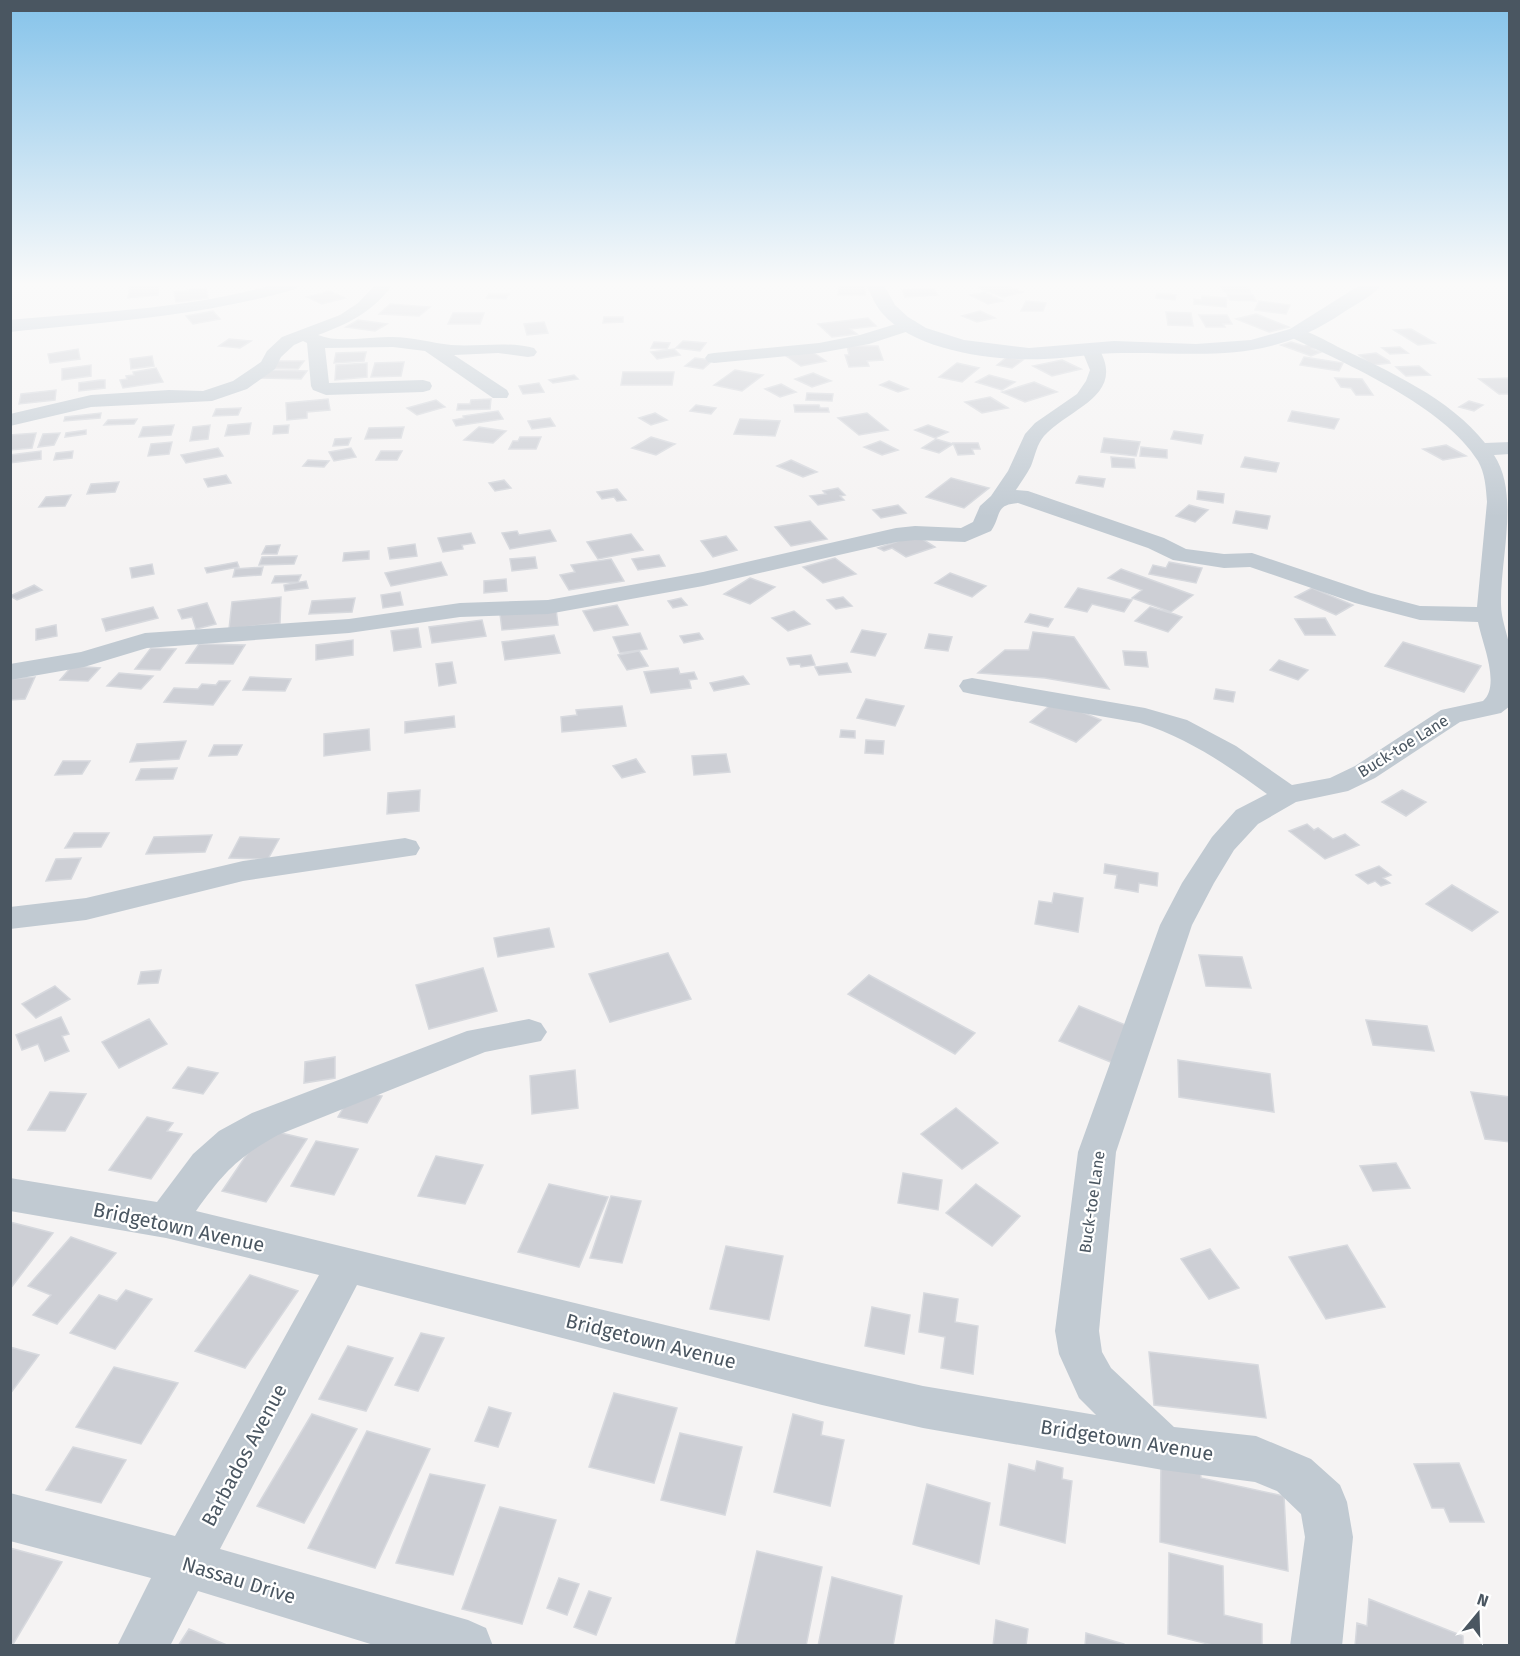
<svg xmlns="http://www.w3.org/2000/svg" width="1520" height="1656" font-family="'Fira Sans',sans-serif">
<style>
.building{fill:#cdcfd5;stroke:#d7d9de;stroke-width:1.5}
.lines{fill:none;stroke-linecap:round;stroke-linejoin:round}
.street{fill:#c1cad2;fill-rule:evenodd}
.secondary{fill:#c1cbd6;fill-rule:evenodd}
.labels{text-anchor:middle;dominant-baseline:central;stroke-width:4.5;stroke-linejoin:round;paint-order:stroke}
.street-label{font-size:16px;fill:#4a5661;stroke:#fff}
.near-street-label{font-size:20px;fill:#4a5661;stroke:#fff}
</style>
<rect width="100%" height="100%" fill="#f5f3f3"/>
<path class="building" d="M159,285L158,295L128,298L130,286Z
M839,285H866L865,295H838Z
M984,285H1005L1023,292L1003,297L977,287Z
M1221,285L1248,286L1251,293L1224,292Z
M206,288L208,298L176,302L174,292Z
M934,289L938,295L905,297L902,290Z
M330,291L345,298L322,304L307,297Z
M985,292L1003,301L988,304L970,295Z
M1157,293L1176,295L1175,300L1156,298Z
M489,294H509L506,299L486,298Z
M1227,294L1253,295L1256,301L1230,300Z
M1202,296L1227,298L1226,307L1194,304V299L1201,300Z
M1026,301L1046,303L1043,311H1021Z
M1259,301L1290,305L1286,314L1255,310Z
M390,304L430,307L419,316L379,314Z
M213,311L220,319L193,324L186,316Z
M980,311L995,318L977,322L962,316Z
M1166,312L1191,313L1193,326L1168,325Z
M453,313H484L480,324H448Z
M1256,314L1289,327L1269,332L1236,319Z
M1199,315H1227L1232,324H1223L1225,327H1206Z
M604,317H623V322L603,323Z
M868,318L876,326L850,329L857,334L832,337L818,324Z
M358,320L387,324L375,331L346,327Z
M544,322L548,333L527,335L524,324Z
M1411,329L1435,343L1418,345L1394,330Z
M229,339L251,341L240,348L219,346Z
M683,341L706,343L700,351L676,348Z
M654,342L670,343L667,349L651,348Z
M1291,342L1304,346L1310,344L1318,347L1312,349L1321,352L1311,356L1281,345Z
M847,346H878L883,360L867,361L869,366L849,367L845,355H849Z
M1400,347L1408,353L1390,354L1382,348Z
M78,349L80,359L50,363L48,354Z
M674,349L680,355L657,359L651,352Z
M811,351L826,361L801,366L786,356Z
M366,352L364,361L334,363L336,353Z
M1376,353L1389,361L1390,363L1372,365L1359,355Z
M152,356L154,366L131,369L130,359Z
M1007,357L1023,360L1012,368L997,365Z
M1304,357L1343,363L1339,371L1300,365Z
M695,358L713,360L703,369L685,366Z
M1062,360L1081,369L1052,376L1033,366Z
M277,361H304L298,369L271,368Z
M404,362L401,376L371,377L375,363Z
M367,363V377L335,380L336,365Z
M957,363L979,368L962,382L939,377Z
M91,365V376L62,380V369Z
M1419,366L1430,375L1406,376L1396,367Z
M156,368L163,382L123,388L120,380L127,379L126,376L134,375L133,372Z
M267,370L307,371L301,379L261,378Z
M735,370L763,375L742,391L714,385Z
M623,372H674L672,385H621Z
M813,373L831,381L812,387L795,379Z
M574,375L578,379L553,383L549,380Z
M989,375L1015,382L1002,390L976,382Z
M1335,378L1362,379L1373,395H1356L1351,388L1341,387Z
M1510,378V394H1499L1479,379Z
M100,380H105V388L79,391V383Z
M889,381L908,389L898,392L880,385Z
M1034,382L1057,392L1025,402L1002,392Z
M539,383L544,392L523,394L519,386Z
M781,384L796,392L780,397L765,389Z
M56,390L55,400L19,404L21,394Z
M807,393L833,394L832,401L806,400Z
M990,397L1008,408L982,413L965,402Z
M328,399L330,410L307,412V418L287,420L286,403Z
M491,399L490,409L457,410L458,404H470L471,400Z
M436,400L445,407L417,415L407,408Z
M1469,401L1483,405L1474,411L1459,407Z
M696,405L716,408L711,414L690,411Z
M794,405H819L820,408H828L829,412H795Z
M241,408L238,415L213,416L216,409Z
M498,411L503,419L456,426L453,420L464,418L463,416Z
M1292,411L1339,419L1334,429L1288,421Z
M101,413L100,418L64,421L65,417Z
M655,413L667,420L651,425L639,418Z
M867,413L888,430L859,435L838,418Z
M550,418L555,426L532,429L528,421Z
M137,419L134,424L104,425L108,420Z
M740,419L780,421L775,436L734,434Z
M251,423L249,434L225,436L228,425Z
M174,425L171,435L139,437L143,427Z
M210,425L208,439L190,441L193,427Z
M289,425L288,433L273,434L274,426Z
M928,425L948,432L935,438L915,430Z
M404,427L401,438L365,439L369,428Z
M479,427L506,431L493,443L464,440Z
M86,430V434L65,437L66,433Z
M1174,431L1203,435L1201,444L1171,439Z
M36,433L32,448L10,450V435Z
M60,433L54,445L38,447L43,434Z
M520,437H541L536,449H509L513,441H518Z
M651,437L675,444L656,455L632,448Z
M351,438L348,445L333,446L335,439Z
M1104,438L1140,442L1136,456L1101,452Z
M936,439L953,444L939,453L922,448Z
M880,441L898,450L882,455L864,447Z
M172,442L169,454L148,456L151,444Z
M953,443H978L980,449H972L974,454L958,455Z
M1446,445L1466,456L1443,460L1423,449Z
M1141,447L1167,450V458L1140,456Z
M218,448L223,456L186,463L181,455Z
M351,448L356,457L334,461L329,452Z
M41,451V459L10,463V455Z
M73,451L72,458L54,460L56,453Z
M381,451H402L397,460H376Z
M1111,457L1134,459L1135,468L1112,467Z
M1245,457L1279,463L1276,472L1241,467Z
M308,460L329,461L324,467L303,466Z
M791,460L817,472L803,477L777,466Z
M226,475L231,483L208,487L204,479Z
M1079,476L1105,479L1103,487L1076,483Z
M951,478L989,488L964,508L926,497Z
M504,480L511,488L495,491L489,483Z
M119,482L115,492L87,494L91,484Z
M838,488L845,495L840,496L844,500L818,505L810,496L826,494L823,491Z
M617,489L626,500L617,501L614,497L602,499L597,492Z
M1198,491L1224,494L1223,503L1197,499Z
M71,495L65,506L39,507L46,497Z
M898,505L906,513L881,518L873,510Z
M1189,505L1208,510L1195,522L1176,516Z
M1236,511L1270,516L1267,529L1233,523Z
M810,521L827,539L791,546L775,527Z
M550,530L556,541L510,549L502,533L517,531L519,535Z
M471,533L475,543L462,545L463,549L443,552L438,538Z
M631,534L643,550L598,559L587,542Z
M916,535L935,547L906,557L892,548L884,551L878,548Z
M726,536L737,550L713,557L701,541Z
M415,544L417,556L390,559L388,548Z
M280,545L277,554H262L266,546Z
M369,551V559L343,561L344,553Z
M659,555L665,566L638,570L632,559Z
M297,556L294,564L259,565L262,557Z
M535,557L537,568L512,571L510,559Z
M835,558L856,574L823,583L803,567Z
M611,559L624,581L569,590L560,575L575,572L571,565Z
M237,562L239,567L207,573L205,568Z
M441,562L447,575L391,586L385,573Z
M1169,562L1202,568L1196,583L1149,574L1153,565L1166,568Z
M152,564L154,574L132,578L130,568Z
M263,567L261,575L233,577L235,569Z
M1121,569L1193,595L1171,612L1132,598L1142,590L1108,578Z
M950,573L986,586L972,597L935,583Z
M301,575L298,582L272,583L275,576Z
M750,578L775,587L750,604L724,594Z
M506,579L507,591L484,593V581Z
M306,581L308,588L285,591L284,585Z
M34,585L42,590L17,600L10,596Z
M1078,588L1132,600L1124,612L1092,604L1087,612L1065,607Z
M1312,588L1353,605L1336,615L1295,597Z
M400,592L403,605L383,608L381,595Z
M281,597L280,623L229,629L232,602Z
M843,597L852,606L836,609L827,600Z
M355,598L352,612L309,614L312,601Z
M681,598L687,605L673,608L668,601Z
M207,603L216,624L196,629L192,617L182,619L178,610Z
M617,605L628,625L594,631L583,611Z
M153,607L158,618L106,631L102,619Z
M1150,607L1174,614L1182,617L1168,632L1135,621Z
M556,609L558,625L502,630L500,614Z
M794,611L810,624L788,631L772,618Z
M1030,614L1053,619L1048,627L1025,622Z
M1325,618L1335,635H1305L1295,619Z
M482,620L486,636L432,643L429,627Z
M56,625L57,636L36,640V629Z
M418,628L421,647L394,651L391,631Z
M862,630L886,634L875,656L851,652Z
M1033,632L1074,637L1109,689L1045,678L978,673L1005,650H1029Z
M640,633L647,649L620,653L613,637Z
M699,633L703,639L684,643L680,636Z
M929,634L952,637L948,651L925,648Z
M554,635L560,653L505,660L502,642Z
M353,640V655L316,660V645Z
M1403,642L1481,666L1464,692L1385,666Z
M199,644L245,645L233,664L186,663Z
M151,648L176,649L160,670L135,669Z
M639,651L648,666L627,670L618,655Z
M1123,651L1146,652L1148,667L1125,665Z
M811,655L815,665L801,667L800,664L790,665L787,658Z
M1279,660L1308,670L1298,680L1270,670Z
M452,662L456,683L439,686L436,664Z
M847,663L851,672L819,675L815,667Z
M72,666L100,668L88,681L60,680Z
M678,668L680,674L694,672L697,679L689,680L691,688L651,693L644,672Z
M119,673L153,676L141,689L107,686Z
M743,676L749,684L714,691L710,683Z
M35,677L25,699L10,700V679Z
M250,677L291,679L285,691L243,690Z
M219,681H230L213,705L164,702L174,688L198,689L202,684L216,685Z
M1216,689L1235,692L1233,702L1214,699Z
M866,699L904,706L895,726L857,718Z
M1055,701L1101,720L1076,742L1030,722Z
M622,706L626,726L562,732L561,717L577,715L576,710Z
M454,716L455,727L405,733V722Z
M369,729L370,750L324,756V734Z
M841,730L855,731V738L840,737Z
M866,740L884,741L883,754L865,753Z
M186,741L179,759L130,762L137,744Z
M214,745H242L237,755L209,756Z
M726,754L730,772L694,775L692,756Z
M636,759L645,772L622,778L613,766Z
M63,761H90L82,774L55,775Z
M177,768L173,779L136,780L141,769Z
M420,790L419,811L387,814L388,793Z
M1402,790L1426,802L1406,816L1382,802Z
M1307,824L1314,830L1318,828L1333,839L1345,834L1359,845L1325,859L1289,831Z
M74,833H109L101,847L65,848Z
M212,835L205,852L146,854L154,837Z
M240,837L279,839L268,859L229,858Z
M81,858L71,879L46,881L56,859Z
M1105,864L1158,873L1157,886L1139,883L1138,892L1115,888L1117,875L1104,873Z
M1379,866L1391,875L1383,878L1390,883L1381,886L1375,881L1368,884L1356,875Z
M1452,885L1498,912L1472,931L1426,904Z
M1054,893L1083,898L1078,932L1035,924L1039,901L1052,903Z
M549,928L554,947L498,957L494,938Z
M668,953L691,999L610,1022L589,974Z
M1199,955L1242,957L1251,988L1206,986Z
M483,968L497,1011L429,1029L416,985Z
M161,970L158,983L138,984L141,972Z
M869,975L975,1033L955,1054L848,994Z
M55,986L70,999L36,1018L22,1004Z
M1079,1006L1133,1028L1113,1063L1059,1041Z
M61,1017L69,1034L62,1036L69,1051L45,1061L38,1044L22,1050L16,1035Z
M149,1019L167,1044L119,1068L102,1042Z
M1366,1020L1427,1026L1434,1051L1373,1045Z
M335,1057V1078L304,1083L305,1062Z
M1178,1060L1270,1074L1274,1112L1179,1097Z
M188,1067L218,1073L203,1094L173,1088Z
M575,1070L578,1108L532,1114L530,1076Z
M353,1091L382,1096L367,1123L338,1117Z
M50,1092L86,1094L65,1131L28,1130Z
M1471,1092L1510,1097V1142L1485,1139Z
M956,1108L998,1143L962,1169L921,1134Z
M147,1117L173,1123L167,1131L182,1134L151,1179L109,1170Z
M264,1129L307,1139L266,1202L222,1191Z
M316,1141L358,1149L334,1195L291,1186Z
M436,1156L483,1165L465,1204L418,1196Z
M1396,1163L1410,1188L1373,1191L1360,1166Z
M903,1173L942,1180L938,1210L898,1203Z
M549,1184L608,1197L579,1267L518,1252Z
M976,1184L1020,1216L992,1246L946,1213Z
M611,1196L641,1201L622,1263L590,1258Z
M10,1222L53,1233L10,1289Z
M71,1237L116,1253L57,1324L33,1315L51,1295L28,1286Z
M1347,1245L1385,1307L1326,1319L1289,1257Z
M726,1246L783,1256L769,1320L710,1309Z
M1210,1249L1239,1288L1209,1299L1181,1259Z
M250,1275L298,1291L245,1368L195,1351Z
M126,1290L152,1299L115,1349L70,1333L99,1295L117,1301Z
M924,1293L958,1299L955,1322L978,1326L973,1374L941,1368L945,1337L919,1332Z
M872,1307L910,1315L904,1354L865,1346Z
M421,1333L444,1338L418,1391L395,1385Z
M348,1346L393,1358L366,1411L319,1399Z
M10,1347L39,1355L10,1394Z
M1149,1352L1258,1365L1266,1418L1154,1405Z
M114,1367L178,1383L141,1444L76,1427Z
M614,1393L677,1408L654,1483L589,1467Z
M489,1407L511,1413L498,1447L475,1441Z
M312,1414L357,1429L304,1523L257,1506Z
M793,1414L823,1422L821,1435L844,1440L830,1506L774,1492Z
M367,1431L430,1449L375,1568L308,1548Z
M680,1433L742,1447L725,1515L661,1500Z
M73,1447L126,1460L101,1503L46,1490Z
M1161,1459L1200,1467L1201,1478L1284,1496L1288,1571L1160,1542Z
M1037,1461L1063,1468L1062,1479L1072,1481L1065,1543L1000,1525L1009,1464L1035,1471Z
M1459,1463L1484,1522H1450L1444,1508H1432L1414,1464Z
M430,1474L485,1485L453,1575L396,1563Z
M927,1484L990,1503L979,1564L913,1544Z
M500,1507L556,1520L522,1624L462,1609Z
M10,1548L62,1562L12,1646H10Z
M757,1551L822,1567L806,1646H735Z
M1169,1553L1223,1566L1224,1615L1262,1624V1646H1216L1168,1634Z
M832,1577L902,1596L893,1646H818Z
M559,1578L579,1584L567,1615L547,1608Z
M589,1591L611,1598L596,1635L574,1627Z
M1369,1599L1463,1636V1646H1355L1357,1623L1367,1626Z
M996,1620L1028,1629L1026,1646H993Z
M189,1629L229,1646H178Z
M1086,1633L1124,1644V1646H1085Z"/>
<g class="lines">
<path class="street" d="M375,285H392C373,312 348,324 318,335C341,344 368,336 392,337C412,337 432,343 451,345C480,347 506,341 534,348L537,352L534,356L528,357L498,353L454,355L507,390L509,394L507,398H493L425,351L393,347L325,348L329,383L423,380L430,382L432,386L430,390L423,392L326,395L313,390L311,386L307,343L303,341L294,345L281,357L275,369L247,389L212,401L91,407L10,426V414L91,395L169,390L203,391L233,381L261,362L267,351L282,337L340,315L358,303Z
M909,320L915,321L917,325L915,329L869,344L819,353L714,363L708,362L705,358L708,354L714,353L819,343L860,335Z
M1296,328C1311,332 1325,340 1338,347C1387,370 1451,399 1485,443L1510,442V454L1494,455C1520,494 1500,559 1501,604C1501,620 1508,634 1510,650C1512,668 1510,687 1510,706L1501,713L1460,722L1375,778L1348,791L1296,802L1258,824L1234,850L1214,883L1192,925L1116,1152L1099,1331L1102,1352L1111,1368L1174,1427L1256,1436L1311,1459L1340,1485L1347,1502L1353,1537L1342,1646H1290L1305,1537L1301,1514L1277,1491L1255,1482L1163,1470L923,1428L822,1405L357,1285L220,1549L468,1620L486,1628L493,1646H377L198,1591L170,1646H117L151,1578L10,1541V1493L175,1536L319,1275L166,1238L10,1211V1178L157,1202L193,1154L219,1131L252,1113L467,1031L529,1019L541,1023L547,1032L541,1041L485,1052L278,1135C237,1158 224,1172 196,1211L822,1363L923,1386L1096,1415L1079,1398L1059,1354L1055,1331L1078,1152L1160,925L1182,883L1212,837L1236,810L1267,794C1227,765 1188,738 1140,723L972,694L963,692L959,686L963,680L972,678L1145,708L1187,720L1236,746L1292,785L1330,778L1355,766L1441,710L1483,701C1501,685 1482,643 1478,622L1420,620L1355,603L1250,567L1224,568L1173,560L1148,548L1018,503C994,505 1002,515 991,531L965,542L915,540L896,542L703,586L548,614L460,617L349,633L147,648L84,667L10,680V664L81,652L145,633L349,619L460,603L548,600L703,572L896,528L915,526L961,528L973,522L980,506L991,496L1008,471L1025,434L1035,423L1077,394L1086,381L1090,370L1081,348L1084,344H1096C1130,395 1070,407 1044,436C1037,444 1035,456 1031,466C1027,474 1021,482 1016,490L1028,491L1164,538L1186,549L1224,554L1252,553L1371,593L1420,606L1477,607L1487,502C1486,488 1485,473 1478,461C1444,406 1347,364 1290,337L1287,333L1290,329Z
M405,838L416,841L420,848L416,855L243,881L86,920L10,929V907L86,898L243,861Z"/>
<path class="secondary" d="M272,285H299L296,289C203,316 107,322 10,332V320C97,312 188,309 272,285Z
M866,285H884L895,305L908,317L926,328L964,340L1029,348L1114,341L1196,344L1251,340L1290,329L1360,285H1381C1373,296 1356,304 1344,312C1266,365 1209,352 1121,353C1095,353 1070,358 1044,359C995,361 916,352 882,313C875,305 871,294 866,285Z"/>
</g>
<linearGradient id="sky" x2="0" y2="1"><stop stop-color="#85c3ea"/><stop offset="0.55" stop-color="#fafafa"/><stop offset="1" stop-color="#fafafa" stop-opacity="0"/></linearGradient>
<rect width="1520" height="517" fill="url(#sky)"/>
<g class="labels">
<g class="street-label">
<text transform="translate(1403 746) rotate(-32)">Buck-toe Lane</text>
<text transform="translate(1092 1202) rotate(-82)">Buck-toe Lane</text>
</g>
<g class="near-street-label">
<text transform="translate(179 1227) rotate(12)">Bridgetown Avenue</text>
<text transform="translate(651 1341) rotate(14)">Bridgetown Avenue</text>
<text transform="translate(1127 1440) rotate(9)">Bridgetown Avenue</text>
<text transform="translate(244 1455) rotate(-62)">Barbados Avenue</text>
<text transform="translate(239 1580) rotate(17)">Nassau Drive</text>
</g>
</g>
<rect width="1520" height="1656" fill="none" stroke="#4a5661" stroke-width="24"/>
<g transform="translate(1478 1614) rotate(19)" stroke="#ffffff" stroke-width="4.5" paint-order="stroke">
<path d="M0-4.5L10 22L0 15L-10 22Z" fill="#4a5661"/>
<text y="-9" font-size="16" font-weight="bold" text-anchor="middle" fill="#4a5661">N</text>
</g>
</svg>
